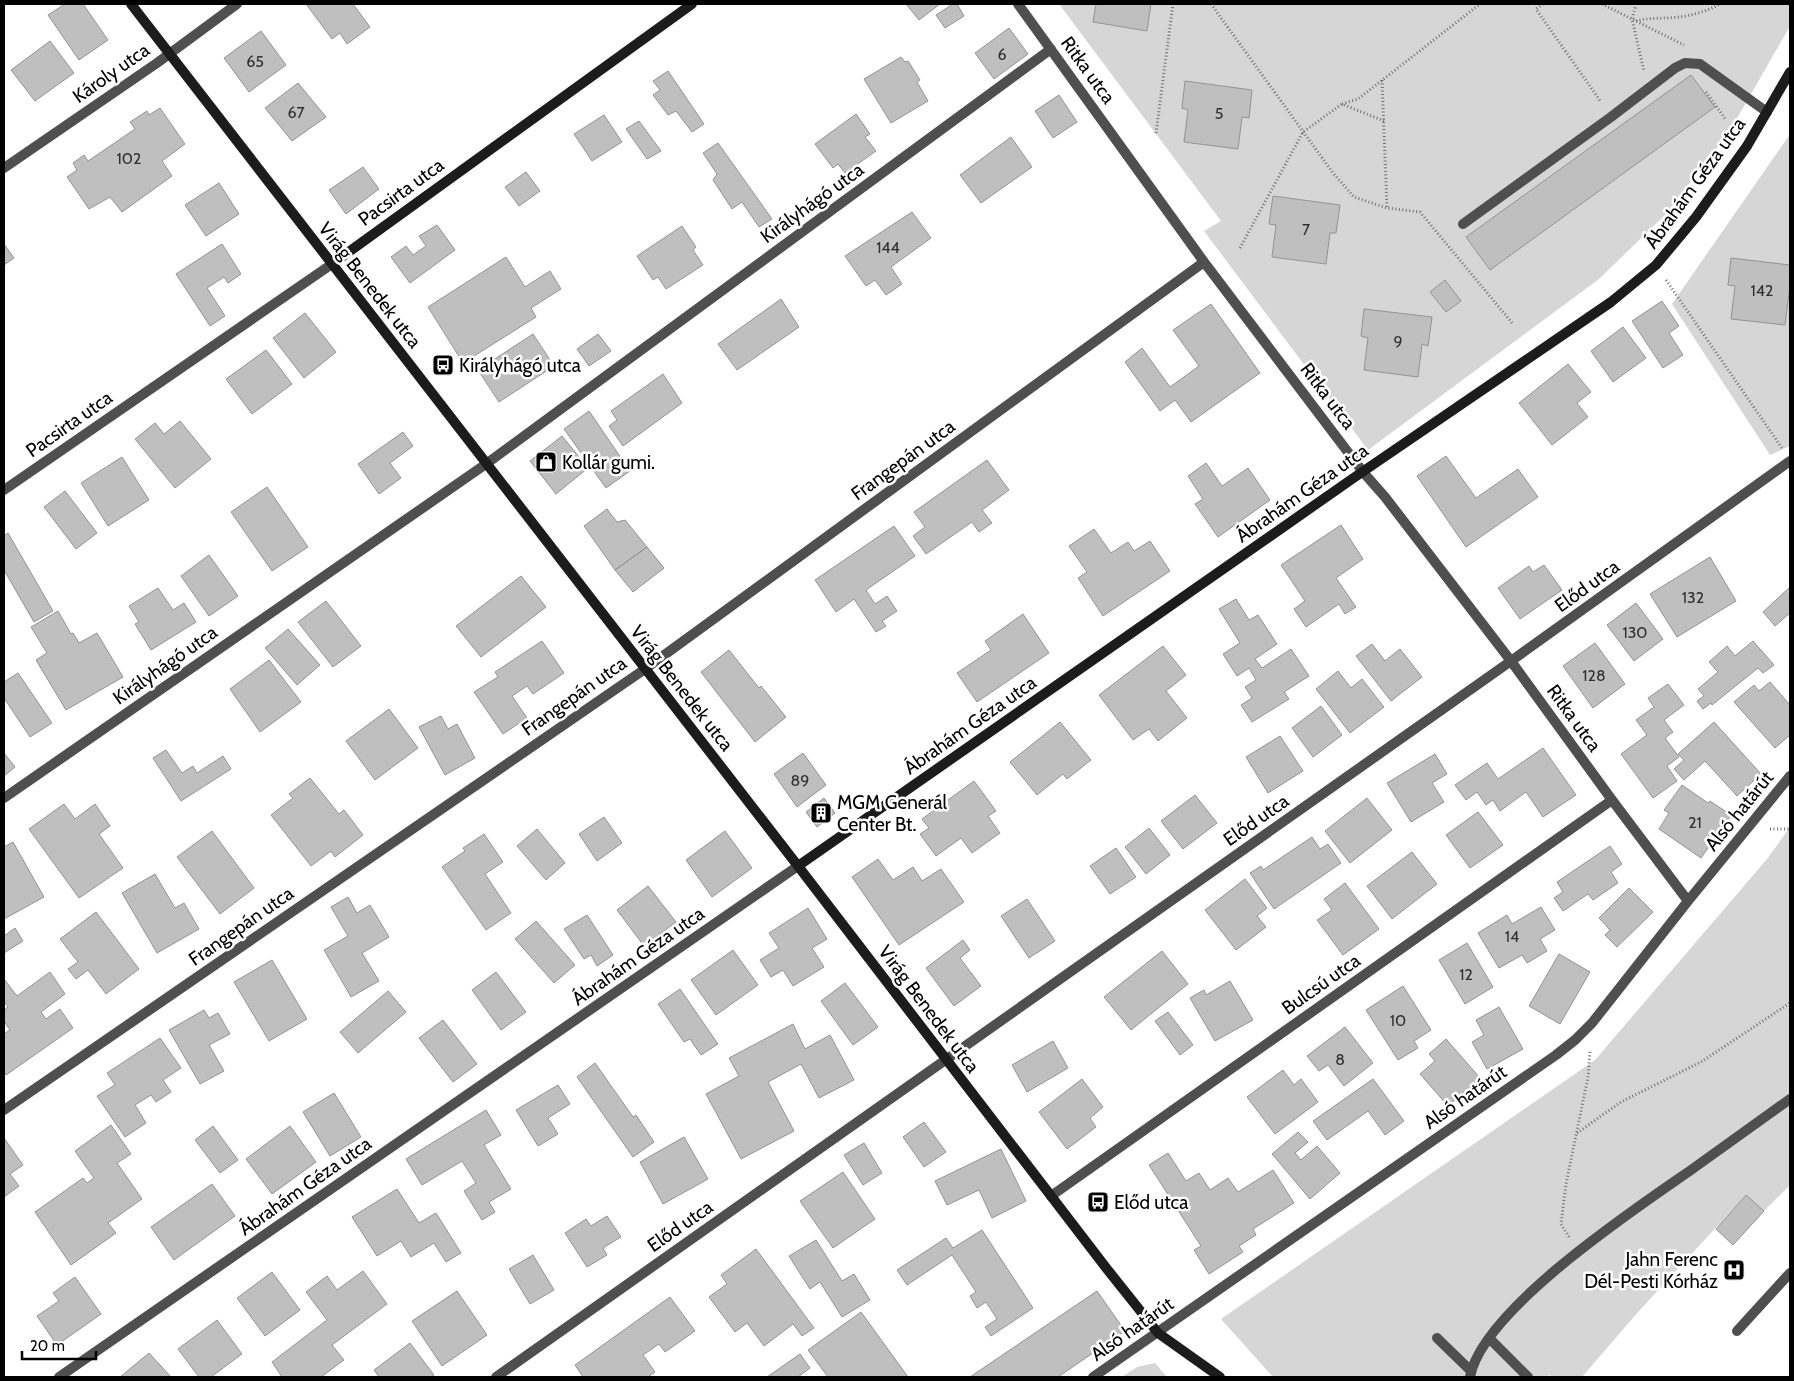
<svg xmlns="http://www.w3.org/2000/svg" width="1794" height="1381" font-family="Cabin,sans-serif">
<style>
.green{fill:#d6d6d6}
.building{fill:#bfbfbf;stroke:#939393}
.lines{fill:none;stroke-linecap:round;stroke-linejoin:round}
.path{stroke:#717171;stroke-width:3;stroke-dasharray:1 2.5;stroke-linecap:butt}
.lane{stroke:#4f4f4f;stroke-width:10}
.street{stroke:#4f4f4f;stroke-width:10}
.secondary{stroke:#1c1c1c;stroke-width:10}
.labels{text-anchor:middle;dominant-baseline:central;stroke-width:5;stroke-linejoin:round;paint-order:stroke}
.number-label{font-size:16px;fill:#303030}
.street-label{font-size:19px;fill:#000;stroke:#fff}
.poi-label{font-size:19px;fill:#000;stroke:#fff;text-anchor:start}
</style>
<rect width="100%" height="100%" fill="#fff"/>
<path class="green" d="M1059,4H1790V26L1728,134L1664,216L1599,279L1368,450L1204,231L1221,221Z
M1790,134V446L1770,455L1672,304Z
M1790,827V1185L1764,1211L1746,1195L1639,1311L1582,1377H1552L1549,1375L1547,1377H1273L1221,1319L1595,1060L1767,859Z
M1155,1363L1167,1377H1122L1137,1367Z"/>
<path class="building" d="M65,4H83L108,40L79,60L48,15Z
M306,4H353L370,27L347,44L340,33L332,39Z
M906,4H940L919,20Z
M953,4H957L964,16L945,28L936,15Z
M1096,4H1151L1147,31L1093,22Z
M1009,28L1028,54L994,79L975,53Z
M261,31L286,65L249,92L224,58Z
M50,41L74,73L35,101L11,70Z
M901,57L905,62L908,61L920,80L917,82L928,101L891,123L864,79Z
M668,71L704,124L692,132L676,111L668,115L653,95L660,90L653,81Z
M1691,75L1715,107L1490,270L1466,237Z
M1185,81L1252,90L1249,118L1242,117L1238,149L1184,142L1188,110L1182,108Z
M298,83L326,117L292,141L265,108Z
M1059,95L1077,122L1053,138L1035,111Z
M160,108L185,144L162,161L172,176L122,212L110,197L89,209L67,177L77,170L73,163L84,155L88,161L135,129L130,122L147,111L149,115Z
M856,114L870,134L865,137L876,151L845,173L838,164L833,168L815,144Z
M604,115L622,142L592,161L574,134Z
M639,121L661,151L647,159L626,129Z
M1011,137L1032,167L981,203L960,175Z
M718,143L772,219L759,227L742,202L732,209L713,180L717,174L703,153Z
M363,167L379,189L346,214L329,190Z
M526,172L540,191L519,206L505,187Z
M219,183L239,214L206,236L185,205Z
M1273,196L1340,205L1336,233H1330L1326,264L1272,257L1276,225L1269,224Z
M912,212L931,238L891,267L902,284L886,295L875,280L866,286L845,256Z
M437,225L455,250L410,283L391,257L406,246L413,255L426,246L419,236Z
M682,226L696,247L693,250L703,265L666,289L658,277L653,280L637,256Z
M4,244L14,258L4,265Z
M222,244L241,274L228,283L224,277L207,288L225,316L210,326L176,274Z
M506,257L525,287L550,271L561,289L531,308L536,317L463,363L428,307Z
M1731,258L1790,265V293H1789L1785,325L1731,319L1735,286L1728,285Z
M1445,280L1461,301L1446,312L1430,292Z
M781,299L799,327L737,370L718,344Z
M1662,301L1679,326L1669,333L1683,355L1663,368L1632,321Z
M1211,304L1260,373L1191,422L1175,400L1160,411L1125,362L1142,348L1170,387L1199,366L1173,330Z
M1364,309L1432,317L1428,346L1422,344L1418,377L1364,370L1368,338L1361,336Z
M305,313L336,352L304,378L273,338Z
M1623,327L1646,358L1613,382L1591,351Z
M533,334L554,366L499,402L478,370Z
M598,334L611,351L589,366L577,349Z
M266,350L292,384L252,414L226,379Z
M1568,364L1591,392L1577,403L1588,417L1552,445L1519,403Z
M663,374L682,403L623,446L609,426L617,420L611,411Z
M589,411L630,471L606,488L564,429Z
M180,421L211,459L175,488L135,439L155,423L164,434Z
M403,432L413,446L390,463L401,478L379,494L358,464Z
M562,436L588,468L556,494L530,461Z
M1446,456L1476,498L1518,469L1538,497L1466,547L1417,476Z
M122,457L149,500L108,526L81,483Z
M987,460L1009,490L982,510L992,523L979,532L972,522L926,554L913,536L925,527L914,512Z
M1206,463L1222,486L1248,468L1270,500L1218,537L1195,504L1203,499L1188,476Z
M267,487L308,547L272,571L231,512Z
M65,491L97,533L76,549L44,507Z
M607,509L617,522L625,520L647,547L615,570L584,526Z
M1341,525L1363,559L1336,578L1356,607L1345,614L1339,604L1306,627L1294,609L1305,601L1281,565Z
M894,526L915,556L866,590L875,604L887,596L897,611L882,621L886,626L876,632L854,599L836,612L815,580Z
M1094,529L1111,553L1128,542L1134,551L1150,541L1170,571L1103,616L1078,578L1087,572L1069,546Z
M8,533L53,611L34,622L4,570V536Z
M647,547L664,568L633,592L615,570Z
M209,555L238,596L209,616L181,576Z
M1710,557L1736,601L1677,637L1650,594Z
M1544,565L1562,590L1520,619L1498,588L1529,566L1533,572Z
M521,576L546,607L481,657L456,626Z
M1790,587V613L1775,626L1763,612Z
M158,588L173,610L184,603L196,622L151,650L135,624L139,622L129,606Z
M1236,599L1249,620L1258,615L1277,644L1255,659L1262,668L1291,649L1309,676L1284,692L1289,699L1252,722L1241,705L1252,698L1245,687L1256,680L1249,668L1237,676L1223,654L1240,643L1219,609Z
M326,601L361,646L333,667L298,622Z
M1636,603L1663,639L1634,661L1607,625Z
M58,611L71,634L73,633L79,643L97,633L123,677L66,710L36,660L47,653L31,627Z
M1023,614L1049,653L977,702L957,673L991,650L985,641Z
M288,629L320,665L297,685L265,648Z
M542,641L564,673L533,694L527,686L512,696L527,718L503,734L474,692L498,677L495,672Z
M1753,641L1774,665L1763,673L1758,668L1712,705L1711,703L1703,709L1697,701L1704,696L1698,689L1718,672L1709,662L1727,646L1735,656Z
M1595,643L1625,684L1593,708L1563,666Z
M1372,644L1385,661L1400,649L1422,677L1391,701L1356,656Z
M1163,646L1186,675L1166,691L1187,718L1158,741L1149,729L1133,740L1099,695Z
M729,650L759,688L761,686L786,717L755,742L701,672Z
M269,660L301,702L260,732L230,689Z
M1338,671L1351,688L1362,679L1384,707L1350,733L1316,689Z
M18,673L52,723L30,737L4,698V682Z
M1770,682L1790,705V735L1775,748L1734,702L1754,685L1759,691Z
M1668,684L1684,705L1664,720L1673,732L1665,738L1679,757L1667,766L1677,781L1653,798L1621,754L1647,735L1636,720L1654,707L1648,698Z
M1321,706L1342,735L1313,757L1292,728Z
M389,709L418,748L375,780L346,741Z
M441,716L448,729L457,724L475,758L445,775L419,727Z
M1060,722L1091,760L1067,779L1063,774L1037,795L1010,762Z
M1714,722L1761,774L1737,796L1705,761L1684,780L1674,769L1684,760L1678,754Z
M1280,736L1303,771L1268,793L1246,757Z
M1543,748L1576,795L1543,817L1526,792L1500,811L1493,800L1486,805L1477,792L1466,800L1455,785L1487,763L1498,779Z
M166,750L182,773L193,766L197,773L223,756L231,769L181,801L153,758Z
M4,753L15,767L4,776Z
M803,753L826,785L797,807L774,774Z
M1435,754L1447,774L1432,783L1444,802L1411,822L1387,783Z
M310,778L339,814L344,810L363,835L335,857L331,851L311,866L271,815L293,798L289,794Z
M974,781L996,811L988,816L1000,833L972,853L961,838L936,856L920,834L929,828L922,819Z
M1682,785L1708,803L1710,801L1731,815L1701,858L1659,829L1669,813L1664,810Z
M1195,795L1217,823L1183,849L1161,821Z
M824,798L835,813L817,827L806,812Z
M1367,798L1392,830L1350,863L1325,831Z
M64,804L75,819L95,804L110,826L99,834L123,868L79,898L29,829Z
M1478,812L1503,845L1470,868L1446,835Z
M604,817L622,843L597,861L579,834Z
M1149,828L1170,855L1146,874L1125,847Z
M537,829L565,863L546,880L517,846Z
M212,831L254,888L220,914L177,857Z
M725,831L752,868L712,897L686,860Z
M484,834L503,862L485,874L511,913L486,930L442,867L465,851L463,848Z
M1312,837L1320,849L1328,844L1341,863L1274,909L1250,873L1261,866L1263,870Z
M13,842L44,897L4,919V847Z
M1610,846L1622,864L1611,872L1618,883L1593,900L1588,894L1563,911L1554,898L1563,892L1557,882Z
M1116,848L1136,877L1110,894L1090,866Z
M1412,852L1437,884L1392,919L1367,886Z
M878,859L893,880L913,867L922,881L941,869L964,902L899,945L852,877Z
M155,874L175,908L184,903L199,929L157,953L122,893Z
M1245,879L1267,908L1257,916L1266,927L1236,950L1205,910Z
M1345,883L1379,929L1343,955L1317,920L1332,910L1324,899Z
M648,886L676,922L644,946L617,910Z
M1629,888L1653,912L1617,947L1605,935L1610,930L1599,918Z
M348,897L357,913L370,905L389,937L362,953L379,981L351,997L324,950L348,936L331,907Z
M1027,899L1055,941L1029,958L1001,916Z
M1541,907L1555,930L1540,939L1547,951L1527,963L1522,955L1499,968L1478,933L1507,915L1512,924Z
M808,908L827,939L812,948L824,967L793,986L783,970L771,977L760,960L779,948L769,933Z
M96,912L139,969L106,994L88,970L76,979L68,969L78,962L60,939Z
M587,915L613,955L597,966L591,955L584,959L564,929Z
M536,921L575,965L554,983L515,939Z
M15,928L23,941L4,953V936Z
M963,940L970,950L960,958L981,986L954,1006L926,968Z
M1467,943L1493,987L1465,1004L1439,960Z
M733,950L758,985L716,1015L691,980Z
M1162,951L1188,984L1131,1030L1104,997Z
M1559,954L1590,972L1560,1024L1529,1006Z
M272,960L307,1019L269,1041L234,982Z
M50,972L65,994L41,1012L46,1019L60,1009L73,1028L6,1075L4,1072V1034L10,1030L4,1021V1010L8,1007L4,1001V979L17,996Z
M496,972L526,1012L501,1030L472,990Z
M1230,981L1253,1020L1215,1041L1190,998L1204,990L1206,995Z
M845,983L878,1027L853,1045L821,1001Z
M1403,986L1431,1030L1414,1041L1418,1048L1398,1060L1366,1010Z
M680,989L718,1044L701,1055L690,1039L684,1042L658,1004Z
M388,991L406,1012L358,1053L340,1032Z
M1499,1007L1523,1049L1487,1069L1472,1042L1484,1035L1476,1020Z
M204,1010L209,1018L218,1013L230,1034L209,1045L224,1071L200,1084L169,1030Z
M1168,1012L1193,1045L1180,1055L1155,1021Z
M443,1020L477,1064L453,1082L419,1038Z
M793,1024L805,1049L830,1035L854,1080L819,1098L801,1064L768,1082L794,1131L741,1159L706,1094L739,1076L729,1058Z
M1345,1027L1373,1063L1344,1086L1328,1065L1319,1071L1307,1056Z
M160,1038L181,1068L163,1080L171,1092L156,1102L151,1095L135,1105L146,1123L125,1137L97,1096L115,1085L107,1073Z
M1446,1039L1480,1078L1448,1106L1420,1074L1435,1061L1429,1054Z
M1053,1041L1068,1068L1027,1092L1012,1065Z
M595,1063L633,1117L636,1115L654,1142L633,1157L577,1077Z
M1283,1070L1294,1085L1301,1079L1318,1102L1275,1134L1247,1097Z
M1082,1079L1103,1107L1090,1118L1096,1127L1067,1149L1039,1112Z
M1373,1079L1404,1121L1385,1135L1368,1111L1327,1140L1313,1121Z
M558,1085L570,1104L548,1118L558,1134L538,1146L516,1110Z
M334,1093L361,1137L330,1156L303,1112Z
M486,1110L501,1135L484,1145L511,1189L489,1202L495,1212L482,1220L464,1191L476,1183L462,1161L422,1185L406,1159Z
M924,1122L946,1152L924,1167L903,1137Z
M111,1125L131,1154L117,1163L142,1199L108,1223L116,1233L71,1265L35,1212L83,1178L87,1183L94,1178L75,1151Z
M213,1126L238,1160L220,1173L195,1140Z
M290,1126L316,1162L272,1194L246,1159Z
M1298,1132L1308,1142L1295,1153L1301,1160L1317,1146L1340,1173L1310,1199L1272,1154Z
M684,1137L708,1179L663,1204L640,1162Z
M4,1138L23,1165L10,1174L19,1186L4,1197Z
M864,1143L882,1173L863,1185L844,1155Z
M1001,1149L1026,1201L992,1218L979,1190L947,1205L935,1181Z
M1168,1153L1186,1181L1199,1173L1210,1190L1228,1178L1238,1192L1273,1170L1294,1203L1253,1229L1256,1235L1239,1246L1243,1252L1209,1274L1194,1250L1201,1246L1149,1165Z
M843,1172L875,1219L833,1248L800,1201Z
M212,1184L235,1216L174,1260L151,1227Z
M397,1189L419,1223L436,1213L461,1253L446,1262L434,1243L411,1257L401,1241L377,1256L352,1217Z
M1746,1195L1764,1211L1733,1245L1716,1229Z
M607,1216L621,1237L603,1248L607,1255L587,1267L565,1233L586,1219L591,1226Z
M982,1230L1033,1308L991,1336L985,1327L997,1319L986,1302L977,1308L970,1296L976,1292L952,1255L907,1285L897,1270L946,1238L953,1248Z
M816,1240L842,1281L854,1274L870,1300L842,1317L820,1282L810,1289L789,1256Z
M756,1249L814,1328L802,1336L793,1324L764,1346L747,1323L735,1332L709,1297L727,1284L721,1275Z
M533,1255L554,1290L530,1304L509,1269Z
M363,1271L387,1304L332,1345L344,1360L321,1377H282L272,1362L327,1320L306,1292L327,1276L337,1290Z
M272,1272L300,1310L265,1336L237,1298Z
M75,1277L101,1314L57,1345L37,1316L59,1301L53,1293Z
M457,1291L487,1335L442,1366L412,1321Z
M1097,1291L1125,1331L1058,1377H970Z
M670,1297L695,1331L665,1352L659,1344L643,1355L655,1372L648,1377H583L575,1365Z
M861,1312L908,1377H828L808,1350Z
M217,1320L242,1354L211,1377H199L178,1349Z
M410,1343L434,1375L431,1377H379L374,1370Z
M149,1353L171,1377H120Z
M800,1354L810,1368L798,1377H767Z"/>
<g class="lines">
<path class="path" d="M1211,4L1333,173L1354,197L1387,208L1420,212L1513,324
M1543,4L1536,9L1601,102
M1602,4L1684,45
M1636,4L1632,19L1644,71
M1636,21C1651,17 1665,19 1679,17C1694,15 1707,11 1720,4
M1382,80L1387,208
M1706,92L1726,120
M1384,121L1342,104L1358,99L1480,4
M1156,133L1173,4
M1240,248L1303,132L1342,104
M1666,280L1782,448
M1770,829H1790
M1577,1133L1621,1102L1701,1062L1790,1003
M1569,1237L1561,1224L1566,1184L1588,1077L1590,1051"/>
<path class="lane" d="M1463,224L1611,117L1675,68L1685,63L1700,64L1767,112
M1737,1331L1790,1273
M1437,1338L1471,1371
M1489,1338L1528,1377
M1470,1377C1482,1310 1635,1209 1691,1170C1724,1146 1757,1123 1790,1099"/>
<path class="street" d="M1018,4L1204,262L1363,472L1385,497L1511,661L1612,800L1688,901
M4,168L157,63L237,4
M4,490L332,264
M4,798L486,464L1051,49
M4,1110L645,669L1204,262
M1051,1196L1612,800
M59,1377L798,866
M496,1377L1511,661L1790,461
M1093,1377L1556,1055L1575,1040L1592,1023L1688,901L1790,776"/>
<path class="secondary" d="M131,4L798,866L1107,1269L1158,1333L1220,1377
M332,264L692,4
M798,866L1352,479L1611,302L1656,265L1696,217L1747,146L1790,72"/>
</g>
<defs>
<g id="bus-square" transform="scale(1.125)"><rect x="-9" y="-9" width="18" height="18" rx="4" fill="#000" stroke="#fff"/><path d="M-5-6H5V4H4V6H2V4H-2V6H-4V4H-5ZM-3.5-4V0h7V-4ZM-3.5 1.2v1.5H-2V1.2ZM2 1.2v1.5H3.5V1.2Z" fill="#fff"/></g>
<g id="shop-square" transform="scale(1.125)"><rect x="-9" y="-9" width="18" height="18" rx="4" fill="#000" stroke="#fff"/><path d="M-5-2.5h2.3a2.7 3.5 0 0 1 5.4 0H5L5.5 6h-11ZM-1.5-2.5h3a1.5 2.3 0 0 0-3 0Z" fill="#fff"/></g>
<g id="building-square" transform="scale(1.125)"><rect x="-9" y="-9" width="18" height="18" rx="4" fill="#000" stroke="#fff"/><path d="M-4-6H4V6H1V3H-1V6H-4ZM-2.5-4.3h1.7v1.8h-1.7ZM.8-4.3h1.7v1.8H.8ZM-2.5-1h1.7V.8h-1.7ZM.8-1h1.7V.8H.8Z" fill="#fff"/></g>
<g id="hospital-square" transform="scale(1.125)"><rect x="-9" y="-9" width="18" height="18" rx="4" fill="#000" stroke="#fff"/><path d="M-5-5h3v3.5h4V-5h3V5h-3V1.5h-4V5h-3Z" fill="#fff"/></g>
</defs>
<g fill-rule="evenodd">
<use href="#bus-square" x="443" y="365"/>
<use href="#shop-square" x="546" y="462"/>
<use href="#building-square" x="821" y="813"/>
<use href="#bus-square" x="1098" y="1202"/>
<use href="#hospital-square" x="1734" y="1270"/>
</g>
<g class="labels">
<g class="number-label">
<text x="1002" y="54">6</text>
<text x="255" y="61">65</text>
<text x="296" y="112">67</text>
<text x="1219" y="113">5</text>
<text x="129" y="158">102</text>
<text x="1306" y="229">7</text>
<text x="888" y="247">144</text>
<text x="1762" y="290">142</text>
<text x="1398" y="341">9</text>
<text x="1693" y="597">132</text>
<text x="1635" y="632">130</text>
<text x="1594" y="675">128</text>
<text x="800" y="780">89</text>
<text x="1695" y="822">21</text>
<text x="1512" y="936">14</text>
<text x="1466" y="974">12</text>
<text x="1398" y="1020">10</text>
<text x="1340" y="1059">8</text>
</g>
<g class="street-label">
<text transform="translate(1088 70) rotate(54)">Ritka utca</text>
<text transform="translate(111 73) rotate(-35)">Károly utca</text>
<text transform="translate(1695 183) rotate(-54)">Ábrahám Géza utca</text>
<text transform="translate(401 192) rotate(-36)">Pacsirta utca</text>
<text transform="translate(812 203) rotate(-36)">Királyhágó utca</text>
<text transform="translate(370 285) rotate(52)">Virág Benedek utca</text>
<text transform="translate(1328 396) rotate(53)">Ritka utca</text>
<text transform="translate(69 424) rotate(-35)">Pacsirta utca</text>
<text transform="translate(903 460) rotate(-36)">Frangepán utca</text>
<text transform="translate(1302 493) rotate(-35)">Ábrahám Géza utca</text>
<text transform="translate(1587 586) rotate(-36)">Előd utca</text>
<text transform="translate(165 665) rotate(-35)">Királyhágó utca</text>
<text transform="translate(682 688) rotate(52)">Virág Benedek utca</text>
<text transform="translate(574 696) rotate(-35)">Frangepán utca</text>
<text transform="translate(1574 718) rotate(54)">Ritka utca</text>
<text transform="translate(970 725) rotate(-35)">Ábrahám Géza utca</text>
<text transform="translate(1739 811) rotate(-51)">Alsó határút</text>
<text transform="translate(1256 820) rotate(-35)">Előd utca</text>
<text transform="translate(241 926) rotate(-35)">Frangepán utca</text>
<text transform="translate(638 956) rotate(-35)">Ábrahám Géza utca</text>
<text transform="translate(1321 984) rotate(-35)">Bulcsú utca</text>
<text transform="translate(929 1009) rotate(53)">Virág Benedek utca</text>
<text transform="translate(1465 1097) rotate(-35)">Alsó határút</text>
<text transform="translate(305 1186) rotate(-35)">Ábrahám Géza utca</text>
<text transform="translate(680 1226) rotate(-35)">Előd utca</text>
<text transform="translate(1132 1329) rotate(-35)">Alsó határút</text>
</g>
<g class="poi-label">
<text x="459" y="365">Királyhágó utca</text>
<text x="562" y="462">Kollár gumi.</text>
<text x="837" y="802">MGM Generál<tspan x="837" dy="22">Center Bt.</tspan></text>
<text x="1114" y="1202">Előd utca</text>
<text x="1718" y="1259" text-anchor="end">Jahn Ferenc<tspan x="1718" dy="22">Dél-Pesti Kórház</tspan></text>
</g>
</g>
<rect width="1794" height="1381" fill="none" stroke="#000000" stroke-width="10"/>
<path d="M22 1351v8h74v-8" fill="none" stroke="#000000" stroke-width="2.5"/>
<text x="30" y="1351" font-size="15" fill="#000000" stroke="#ffffff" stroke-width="4" paint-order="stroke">20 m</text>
</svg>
